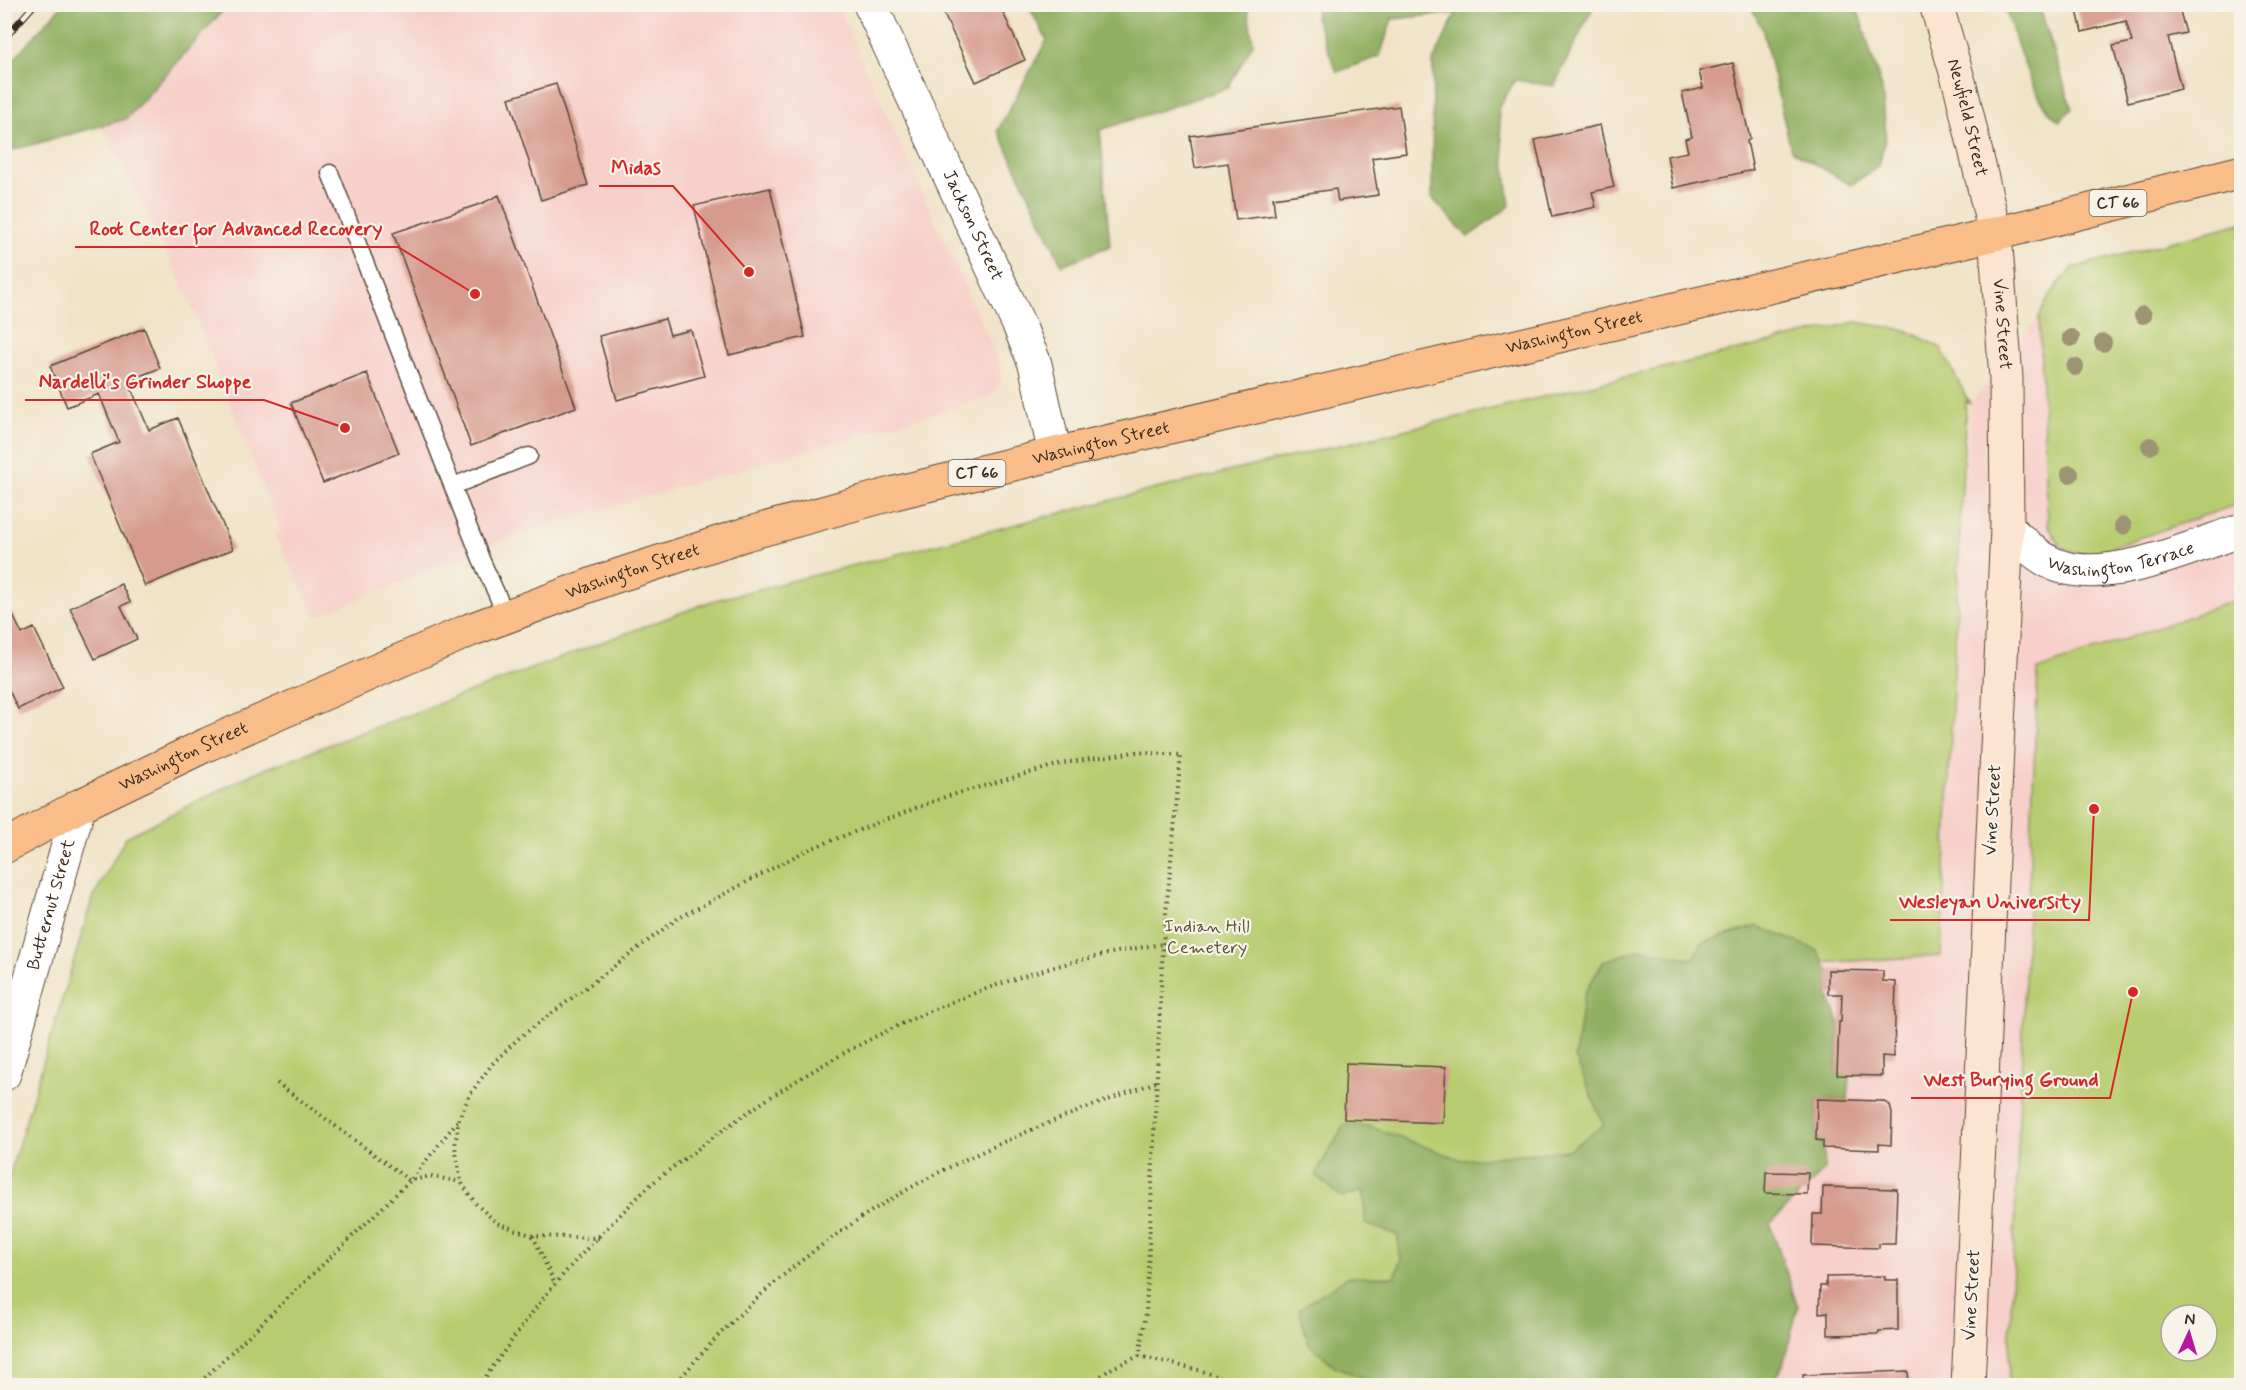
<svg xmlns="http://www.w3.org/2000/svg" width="2246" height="1390" font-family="Mynerve,sans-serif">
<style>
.built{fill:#f7d0ca;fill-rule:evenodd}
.green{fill:#b7cc70;stroke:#797b47;stroke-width:1.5;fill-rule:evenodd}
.forest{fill:#91b062;stroke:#666d40;stroke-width:1.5}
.building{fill:#d69b8e}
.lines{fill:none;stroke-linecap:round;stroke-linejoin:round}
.lane-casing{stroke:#564637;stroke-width:19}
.street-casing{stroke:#564637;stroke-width:35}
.secondary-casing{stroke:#564637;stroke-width:35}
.highway-casing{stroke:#564637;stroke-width:35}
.path{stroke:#564637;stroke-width:4;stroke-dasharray:1.5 4.5;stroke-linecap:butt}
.lane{stroke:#fff;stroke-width:16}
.street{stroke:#fff;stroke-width:33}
.secondary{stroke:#fce5d0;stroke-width:33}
.highway{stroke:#f8bd89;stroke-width:33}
.rail-casing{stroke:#3b2a1e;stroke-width:7}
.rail{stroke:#f7f3e8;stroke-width:4.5;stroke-dasharray:14;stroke-linecap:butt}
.tree{fill:#9e9375}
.labels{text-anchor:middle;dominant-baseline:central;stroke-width:4.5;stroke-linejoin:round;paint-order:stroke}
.shield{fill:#f7f3e8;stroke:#73665b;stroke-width:1.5}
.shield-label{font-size:16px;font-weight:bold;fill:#3b2a1e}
.street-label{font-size:18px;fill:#3b2a1e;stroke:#f7f3e8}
.park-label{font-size:18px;fill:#5a5232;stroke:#f7f3e8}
.leader{fill:none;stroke:#d62828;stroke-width:2}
.callout-dot{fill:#d62828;stroke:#f7f3e8;stroke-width:2}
.callout-label{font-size:20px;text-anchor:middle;font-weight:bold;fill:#d62828;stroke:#f7f3e8;stroke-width:4.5;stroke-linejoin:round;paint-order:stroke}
</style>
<rect width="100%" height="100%" fill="#f7f3e8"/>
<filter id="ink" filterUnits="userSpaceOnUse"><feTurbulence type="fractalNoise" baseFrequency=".0167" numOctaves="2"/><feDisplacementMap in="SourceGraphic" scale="12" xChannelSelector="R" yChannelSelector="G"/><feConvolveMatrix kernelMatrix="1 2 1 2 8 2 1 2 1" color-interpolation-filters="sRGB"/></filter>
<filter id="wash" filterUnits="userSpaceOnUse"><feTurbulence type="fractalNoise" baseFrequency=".008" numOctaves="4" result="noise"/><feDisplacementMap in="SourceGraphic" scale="24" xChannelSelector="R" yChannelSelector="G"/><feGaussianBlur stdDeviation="1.35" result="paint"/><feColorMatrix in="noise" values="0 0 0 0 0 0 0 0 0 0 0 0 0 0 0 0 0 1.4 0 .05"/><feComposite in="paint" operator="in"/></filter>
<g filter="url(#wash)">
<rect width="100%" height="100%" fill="#f1e3c7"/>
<path class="built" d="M228,5H837L1000,364L1001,381L990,397L522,533L316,617L275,535L281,533L187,294L102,125L126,119Z
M2241,223V1385L1645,1386L1651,1148L1954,663L1970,404L2039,317L2046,301L2058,282L2073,268ZM2171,1315H2207V1351H2171Z"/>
<path class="green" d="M2241,223V503L2092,554C2065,553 2059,548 2048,524L2039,317C2047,297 2058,283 2073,268Z
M1856,322L1906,330L1941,348L1970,404L1966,401L1941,956L1655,972L1645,1385L5,1386V1190L92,900L126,837L254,773L712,601L1156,489Z
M2241,598V1385H2008L2038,670ZM2171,1315H2207V1351H2171Z"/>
<path class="forest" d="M1318,4L1594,5L1554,86L1515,80L1498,109L1510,206L1468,237L1432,198L1433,62L1456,13L1392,19L1380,56L1337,72L1315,17Z
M62,5V4L228,5L126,119L5,152V69Z
M1028,5H1247L1253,43L1228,88L1100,130L1110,246L1062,265L998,130L1047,40Z
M1750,5H1856L1882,89L1886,134L1879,166L1851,185L1791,150L1763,31Z
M2004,5H2040V8L2072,109L2059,121C2031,100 2016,38 2004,5Z
M1757,926L1817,950L1828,970V994L1839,1022L1837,1075H1850L1848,1100L1817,1099L1816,1140L1823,1141L1825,1169L1770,1224L1798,1307L1783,1365L1771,1385H1379L1335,1366L1309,1344L1299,1309L1347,1277H1395L1401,1259L1397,1235L1365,1224L1364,1191L1342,1197L1315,1175L1344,1125L1368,1126L1462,1160L1568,1150L1604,1125L1575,1057L1584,994L1604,961L1642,949L1693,959L1702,943Z"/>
<g id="blocks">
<path class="building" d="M939,4H999L1025,60L976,82Z
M2098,4H2178L2186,33L2168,37L2181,89L2128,102L2113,46L2132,42L2126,21L2082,32L2077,10Z
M1733,63L1750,139L1747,141L1753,170L1673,188L1667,156L1688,152L1685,139L1692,137L1682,93L1703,88L1699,71Z
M556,84L588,185L541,200L509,98Z
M1399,106L1406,153L1372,158L1378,195L1338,201L1336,189L1273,198L1275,215L1236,220L1228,163L1195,168L1190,136Z
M1600,125L1614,187L1592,192L1596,207L1552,217L1535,140Z
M770,188L805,337L729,355L694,206Z
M499,195L576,407L471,446L393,233L483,203Z
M665,319L670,335L691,330L704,376L617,400L599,336Z
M144,328L160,368L128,381L149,430L178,418L233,549L145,586L90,454L119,442L99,394L67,407L50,366Z
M367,373L399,453L323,483L291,403Z
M121,584L130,602L121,606L137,639L95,659L70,608Z
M11,611L22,634L34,628L63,687L18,709L4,680V614Z
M1828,970L1883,971V981L1896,982L1894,1057L1882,1056V1076L1837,1075L1839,1022H1841L1842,994H1828Z
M1346,1063L1446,1067L1443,1123L1344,1119Z
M1817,1099L1882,1101L1890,1105L1892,1114L1891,1145L1879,1144V1150L1823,1148V1141L1816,1140Z
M1766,1172L1808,1173L1807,1194L1765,1193Z
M1823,1187L1897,1189L1895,1244H1879V1248L1812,1246L1813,1214H1822Z
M1885,1276V1280H1898V1330L1879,1331L1878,1334L1828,1335V1312L1819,1313L1820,1286H1826V1277Z
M1908,1371L1909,1386H1804L1803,1375Z"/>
</g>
</g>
<g filter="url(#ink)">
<use href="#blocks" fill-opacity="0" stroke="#564637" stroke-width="1.5"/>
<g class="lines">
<g class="lane-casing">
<path id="lane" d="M330,173L481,559L506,615
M453,486L529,456"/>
</g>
<g class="street-casing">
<g id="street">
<path id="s1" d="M870,4L1019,325L1035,364L1055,454"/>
<path id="s2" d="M2007,528C2022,541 2040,560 2059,566C2111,584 2191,547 2242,530"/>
<path id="s3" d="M4,1074L79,806"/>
</g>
</g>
<g class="secondary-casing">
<g id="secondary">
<path id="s4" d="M1936,4L1961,89L1995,234L2006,378L2007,528L1968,1386"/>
</g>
</g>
<g class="highway-casing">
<g id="highway">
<path id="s5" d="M4,847L79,806L208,744L470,630L607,579L746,534L895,493L1055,454L1995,234L2242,172"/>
</g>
</g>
<path class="path" d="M277,1083L410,1181L459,1119
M533,1236L555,1284
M599,1238L533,1236L497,1223L475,1203L461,1182L455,1146L459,1118L471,1093L492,1064L520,1037L677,919L807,850L945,797L1064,763L1135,752L1181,755L1163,944L1146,1313L1139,1356L1112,1368L1086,1386
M1139,1356L1199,1370L1246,1386
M196,1386L410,1181L430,1176L461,1182
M479,1386C504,1352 528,1316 555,1284C583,1251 615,1220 646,1189C663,1173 685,1159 703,1145C836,1043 997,968 1163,944
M674,1386C754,1287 859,1208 975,1155C1034,1127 1095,1105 1156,1082"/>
<use href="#lane" class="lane"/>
<use href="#street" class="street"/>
<use href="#secondary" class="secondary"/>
<use href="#highway" class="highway"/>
<g class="rail-casing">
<path id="rail" d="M4,39L35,4"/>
</g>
<use href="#rail" class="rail"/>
</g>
<g class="tree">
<circle cx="2143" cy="315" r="9"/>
<circle cx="2071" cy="338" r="9"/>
<circle cx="2103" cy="343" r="9"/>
<circle cx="2075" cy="367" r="9"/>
<circle cx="2150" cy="446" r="9"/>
<circle cx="2070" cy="474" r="9"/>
<circle cx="2123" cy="526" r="9"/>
</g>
</g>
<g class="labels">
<g class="shield">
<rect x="2089.5" y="190" width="57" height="26" rx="4.5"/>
<rect x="948.5" y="460" width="57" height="26" rx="4.5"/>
</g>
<g class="shield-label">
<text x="2118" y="203">CT 66</text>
<text x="977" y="473">CT 66</text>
</g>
<g class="street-label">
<text stroke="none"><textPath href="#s4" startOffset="118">Newfield Street</textPath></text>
<text stroke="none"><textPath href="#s1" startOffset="244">Jackson Street</textPath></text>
<text stroke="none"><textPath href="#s4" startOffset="328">Vine Street</textPath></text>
<text stroke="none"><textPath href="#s5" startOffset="1659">Washington Street</textPath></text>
<text stroke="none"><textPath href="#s5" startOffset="1173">Washington Street</textPath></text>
<text stroke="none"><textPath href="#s2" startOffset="128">Washington Terrace</textPath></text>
<text stroke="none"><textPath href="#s5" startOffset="687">Washington Street</textPath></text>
<text stroke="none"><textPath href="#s5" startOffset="201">Washington Street</textPath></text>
<text transform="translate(1993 810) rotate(-87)">Vine Street</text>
<text stroke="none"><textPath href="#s3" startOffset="176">Butternut Street</textPath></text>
<text transform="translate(1972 1295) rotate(-87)">Vine Street</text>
</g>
<g class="park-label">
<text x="1207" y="927">Indian Hill<tspan x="1207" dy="21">Cemetery</tspan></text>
</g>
</g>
<path class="leader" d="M749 272L673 186H599M475 294L398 247H75M345 428L264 400H25M2094 809L2089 920H1890M2133 992L2110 1098H1911"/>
<g class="callout-dot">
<circle cx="749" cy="272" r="6"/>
<circle cx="475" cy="294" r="6"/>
<circle cx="345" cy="428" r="6"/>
<circle cx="2094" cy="809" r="6"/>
<circle cx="2133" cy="992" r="6"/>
</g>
<g class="callout-label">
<text x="636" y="174">Midas</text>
<text x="236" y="235">Root Center for Advanced Recovery</text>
<text x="145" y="388">Nardelli's Grinder Shoppe</text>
<text x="1990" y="908">Wesleyan University</text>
<text x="2011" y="1086">West Burying Ground</text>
</g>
<rect width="2246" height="1390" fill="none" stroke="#f7f3e8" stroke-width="24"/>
<g transform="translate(2189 1333) rotate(4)"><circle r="28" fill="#f7f3e8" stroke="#aca397" stroke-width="1.5"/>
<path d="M0-4.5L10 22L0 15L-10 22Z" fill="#b5179e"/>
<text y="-9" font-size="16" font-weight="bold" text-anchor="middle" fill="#3b2a1e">N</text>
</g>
</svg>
